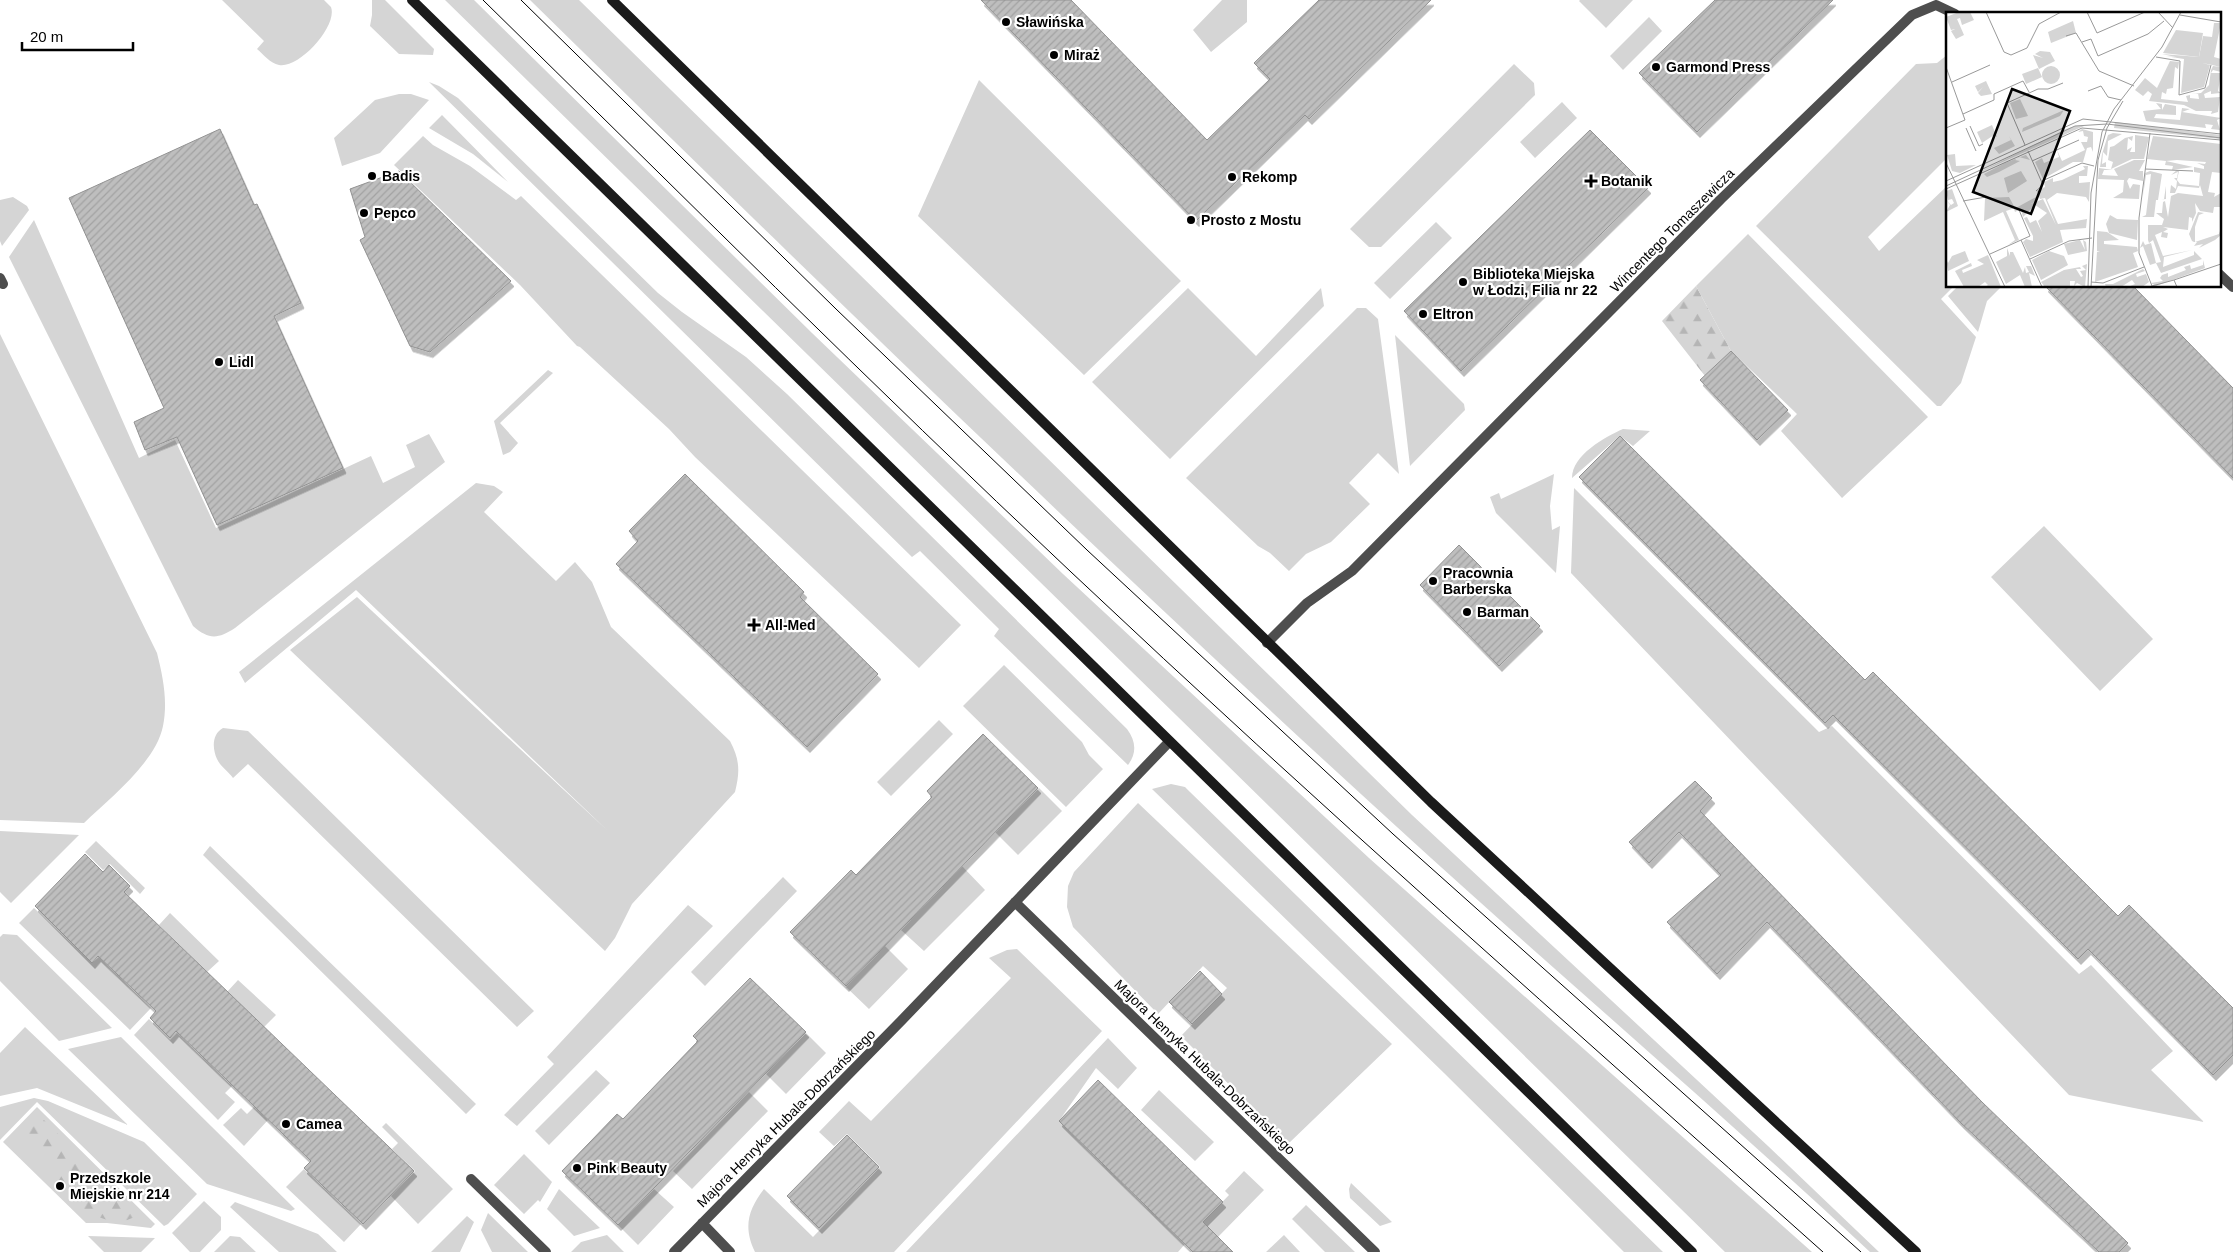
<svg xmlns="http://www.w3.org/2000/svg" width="2233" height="1252" font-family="Helvetica,sans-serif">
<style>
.green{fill:#d5d5d5}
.forest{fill:url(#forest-firs)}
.building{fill:url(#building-hatch);stroke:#929292;filter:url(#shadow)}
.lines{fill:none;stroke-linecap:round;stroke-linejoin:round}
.street{stroke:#4e4e4e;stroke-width:10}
.secondary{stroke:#1b1b1b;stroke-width:10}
.tram{stroke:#000;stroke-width:1}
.poi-dot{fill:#000;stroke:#fff;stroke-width:2}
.labels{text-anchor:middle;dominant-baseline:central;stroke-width:4.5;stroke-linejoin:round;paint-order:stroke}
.poi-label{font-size:14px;font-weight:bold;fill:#000;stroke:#fff;text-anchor:start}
.street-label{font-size:14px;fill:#000;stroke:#fff}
.inset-road{fill:none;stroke:#999;stroke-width:1}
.view{fill:#000;fill-opacity:0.15;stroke:#000;stroke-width:2.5}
.inset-edge{fill:none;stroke:#000;stroke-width:2.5}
</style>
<defs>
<pattern id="forest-firs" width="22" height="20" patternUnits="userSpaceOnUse" patternTransform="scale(1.25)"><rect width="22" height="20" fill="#d5d5d5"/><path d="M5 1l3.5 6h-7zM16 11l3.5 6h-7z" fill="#b5b5b5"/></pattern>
<pattern id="building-hatch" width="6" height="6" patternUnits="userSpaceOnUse" patternTransform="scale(1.25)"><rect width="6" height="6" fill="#bebebe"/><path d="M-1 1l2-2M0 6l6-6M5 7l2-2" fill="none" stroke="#a2a2a2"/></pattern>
<filter id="shadow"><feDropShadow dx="3" dy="5.5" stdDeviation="0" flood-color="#0004"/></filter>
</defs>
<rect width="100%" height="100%" fill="#fff"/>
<path class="green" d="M222,0H324L331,7C338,26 299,69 279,65C270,63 264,55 257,49L264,41Z
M372,0H385L434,49L433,55L399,54L370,26L372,15Z
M445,0H474L812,333L1063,574L1369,858L1812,1252H1725Z
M530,0H579L1412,815L1768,1146L1879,1252H1870C1715,1107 1553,970 1397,827C1102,558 815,280 530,0Z
M1222,0H1247V22L1211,52L1193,30Z
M1580,0H1633L1606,28L1579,1Z
M1649,17L1662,31L1623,70L1610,56Z
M1947,55V158L1868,237L1879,251L1947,186V286H1954L1941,299L1976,337L1961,383L1941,406H1937L1756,226L1916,64L1937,63Z
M1514,64L1534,83L1535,95L1381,247H1369L1350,229Z
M979,80L1181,281L1084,375L918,216Z
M429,82L439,86L458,98L658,293L682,312L746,357L787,394L1127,729C1136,741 1137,753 1128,765L994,636L999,629L920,551L912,557Z
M399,94H411L429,100L380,153L342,166L334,138L375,100Z
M1562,102L1577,118L1535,158L1520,142Z
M442,115L508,182L473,154L429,128Z
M423,136L433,145L470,166L516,200L521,196L961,625L919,668L695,457L669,429L580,347L577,346L520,285L394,165Z
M13,197L27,206L29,210L2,246L0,241V200Z
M34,220L139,458L175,440L216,528L371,456L383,483L415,467L406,445L429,434L445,462L235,628C218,639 209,640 193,626L9,257Z
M1436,222L1452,238L1390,299L1374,283Z
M1748,234L1928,417L1842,498L1781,431L1797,414L1731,351L1696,286Z
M1958,286H2002L1987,301L1978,332L1948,296Z
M1188,288L1256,356L1321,288L1324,306L1170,459L1092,382Z
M1357,308H1366L1378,319L1399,474L1378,453L1349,483L1370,504L1331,542L1306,554L1289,571L1270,553L1258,546L1186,478Z
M0,334L157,653C163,677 168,701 163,726C156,762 110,798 84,823L0,820Z
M1395,335L1464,404L1465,410L1410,466Z
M548,370L553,373L500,423L518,443L510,452L503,455L494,421Z
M1623,429L1650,431L1633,446L1620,436L1572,478C1572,455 1605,437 1623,429Z
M1554,474L1550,506L1552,530L1560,526L1556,573L1496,513L1490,497L1499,493L1501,499Z
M476,483L494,486L503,492L484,512L556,581L575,562L592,582L611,627L730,741C740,760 740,772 735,792L632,904L615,938L605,951L290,650L357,597L608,831L356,590L245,683L239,672Z
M1574,488L1819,732L1832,726L2079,974L2091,965L2173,1051L2151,1070L2204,1122L2069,1095L1571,573Z
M2044,526L2153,639L2100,691L1991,577Z
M1004,665L1082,742L1089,755L1103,769L1066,807L963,706Z
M939,720L953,734L891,796L877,782Z
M223,728L248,731L534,1011L517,1027L248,764L233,778C229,772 220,766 217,759C212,748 212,734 223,728Z
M1171,784L1185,787L1190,792L1663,1252H1624L1444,1073L1152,789Z
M1039,788L1062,811L1018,855L995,832Z
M1138,803L1392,1044L1288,1144L1181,1036L1227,988L1203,966L1158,1014L1073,927L1067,907L1068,886L1074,872Z
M0,831L79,835L11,903L0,892Z
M96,841L145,888L140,894L110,864L103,870L85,852Z
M210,846L476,1104L466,1114L203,855Z
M962,866L985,890L924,951L901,930Z
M783,877L797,891L705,986L691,972Z
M688,905L713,926L517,1126L504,1115L554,1064L547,1057Z
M34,908L92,963L99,957L151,1008L130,1030L19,923Z
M170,913L219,961L207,972L159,925Z
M3,934L17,935L112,1028L59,1041L0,981V937Z
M885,946L908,969L869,1009L846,987Z
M1017,949L1102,1031L894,1252H755C743,1227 748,1210 764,1189L813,1237L880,1167L847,1134L834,1146L819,1132L849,1101L871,1121L1011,978L989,958L1007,950Z
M238,980L276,1015L264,1027L227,992Z
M149,1019L170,1040L177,1033L232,1086L225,1093L235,1102L218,1120L134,1035Z
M25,1027L128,1125L37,1088L0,1096V1053Z
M806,1033L826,1053L786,1094L766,1074Z
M121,1037L295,1209L291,1211L207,1184L68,1049Z
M1108,1038L1137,1068L1118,1089L1096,1068L1059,1121L1185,1244L1178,1252H906Z
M596,1070L610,1083L549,1145L535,1131Z
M1159,1090L1214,1142L1195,1161L1141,1110Z
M749,1092L768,1111L692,1189L673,1171Z
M34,1098L48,1101L144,1142L197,1194L168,1224L164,1226L37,1102L0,1140V1107Z
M37,1107L155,1224L151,1228L107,1223H86L3,1142Z
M254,1107L268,1120L244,1146L223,1125L241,1108L247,1114Z
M386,1123L453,1189L418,1224L391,1196L415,1171L392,1149L398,1143L382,1127Z
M524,1154L552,1182L540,1202L538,1200L524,1214L494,1185Z
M304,1169L361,1224L344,1242L286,1187Z
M1244,1171L1264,1190L1218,1237L1203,1222L1229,1195L1225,1191Z
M1351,1183L1392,1222L1380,1226L1350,1198L1349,1189Z
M559,1189L600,1228L574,1236L547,1209Z
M654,1189L674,1207L638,1245L618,1225Z
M204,1201L221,1217V1230L200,1252H190L172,1233Z
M235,1202L318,1234L337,1252H279L230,1207Z
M1306,1205L1355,1252H1325L1292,1219Z
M488,1213L528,1252H492L481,1230Z
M467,1216L474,1222L460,1252H431Z
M607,1235L624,1252H571L581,1242Z
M1284,1235L1300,1252H1266Z
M88,1236L155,1238L141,1252H104Z
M230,1236L240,1237L256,1252H214Z"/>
<path class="forest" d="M1696,286L1731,351L1705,376L1662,321Z
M38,1118L44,1120L52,1128L132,1209L136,1216C110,1232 80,1207 60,1191L57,1175L51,1167L47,1156L28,1133L27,1124Z"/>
<path class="building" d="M981,0H1071L1207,140L1270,79L1254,63L1319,0H1431L1309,119L1305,115L1196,221Z
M1715,0H1833L1697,132L1639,73Z
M220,129L254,205L257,204L301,303L274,316L343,468L217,525L177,437L145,450L134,422L164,408L69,198Z
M1590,130L1648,188L1461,371L1404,311Z
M399,171L511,281L430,352L410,346L360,240L365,237L350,189Z
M2045,286H2133L2233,388V478Z
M1731,351L1788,410L1757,440L1700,380Z
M1620,436L1865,680L1873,672L2118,916L2129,905L2233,1008V1055L2213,1075L2088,949L2078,959L1833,715L1825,723L1579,477Z
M685,474L804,592L800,597L878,674L807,747L616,564L638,541L629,531Z
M1459,545L1540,626L1499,666L1420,585Z
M983,734L1038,788L846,986L790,932L851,870L856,875L932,797L927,791Z
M1695,781L1712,798L1700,811L1982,1102L2128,1243L2119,1252H2099L1961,1123L1767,922L1717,974L1667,922L1721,875L1679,832L1649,863L1629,842Z
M85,854L103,872L109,865L130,886L124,892L414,1171L363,1224L304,1168L311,1161L176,1031L170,1038L150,1018L156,1011L98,956L92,963L35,906Z
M1200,971L1222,994L1192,1024L1169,1002Z
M750,978L806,1032L618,1225L562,1171L617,1114L623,1119L698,1041L693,1036Z
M1098,1080L1223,1202L1203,1222L1233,1252H1193L1059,1121Z
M847,1135L879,1167L819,1228L787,1196Z"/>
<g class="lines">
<path class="street" d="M2219,274L2233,287
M0,278L3,284
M1267,643L1307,603L1352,571L1721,199L1912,15L1936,5L1955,14
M1015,902L1375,1252
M471,1179L546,1252
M702,1223L730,1252
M674,1252L901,1021L1169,742"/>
<path class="secondary" d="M412,0L1692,1252
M612,0L1431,802L1916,1252"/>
<path class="tram" d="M483,0C678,191 872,385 1071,572C1317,804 1571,1027 1823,1252
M521,0L836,309L1087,550L1393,834L1861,1252"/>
</g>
<g class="poi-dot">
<circle cx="1006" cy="22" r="5"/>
<circle cx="1054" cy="55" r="5"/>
<circle cx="1656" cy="67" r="5"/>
<circle cx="372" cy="176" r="5"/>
<circle cx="1232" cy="177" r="5"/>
<path d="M1588.5 173.5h5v5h5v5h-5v5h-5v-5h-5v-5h5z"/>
<circle cx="364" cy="213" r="5"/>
<circle cx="1191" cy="220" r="5"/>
<circle cx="1463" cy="282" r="5"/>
<circle cx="1423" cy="314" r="5"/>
<circle cx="219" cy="362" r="5"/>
<circle cx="1433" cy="581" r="5"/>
<circle cx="1467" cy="612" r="5"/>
<path d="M751.5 617.5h5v5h5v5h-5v5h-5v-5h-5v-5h5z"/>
<circle cx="286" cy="1124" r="5"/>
<circle cx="577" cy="1168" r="5"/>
<circle cx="60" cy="1186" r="5"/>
</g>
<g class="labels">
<g class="poi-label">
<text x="1016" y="22">Sławińska</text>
<text x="1064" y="55">Miraż</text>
<text x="1666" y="67">Garmond Press</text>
<text x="382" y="176">Badis</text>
<text x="1242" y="177">Rekomp</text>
<text x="1601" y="181">Botanik</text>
<text x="374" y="213">Pepco</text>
<text x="1201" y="220">Prosto z Mostu</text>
<text x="1473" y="274">Biblioteka Miejska<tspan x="1473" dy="16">w Łodzi, Filia nr 22</tspan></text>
<text x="1433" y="314">Eltron</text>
<text x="229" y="362">Lidl</text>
<text x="1443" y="573">Pracownia<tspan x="1443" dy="16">Barberska</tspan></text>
<text x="1477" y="612">Barman</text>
<text x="765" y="625">All-Med</text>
<text x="296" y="1124">Camea</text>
<text x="587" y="1168">Pink Beauty</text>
<text x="70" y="1178">Przedszkole<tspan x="70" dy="16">Miejskie nr 214</tspan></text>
</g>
<g class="street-label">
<text transform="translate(1672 230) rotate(-45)">Wincentego Tomaszewicza</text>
<text transform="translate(1205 1067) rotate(44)">Majora Henryka Hubala-Dobrzańskiego</text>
<text transform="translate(786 1118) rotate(-45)">Majora Henryka Hubala-Dobrzańskiego</text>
</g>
</g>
<g transform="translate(1946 12)">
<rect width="275" height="275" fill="#fff"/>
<path d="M13,0H24L28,8L16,13L14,6L11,7L18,23L10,27L5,19L9,17L5,18L0,5ZM127,9L130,21L105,31L102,20ZM268,11H275L268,45L275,47V55L216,42L253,45L257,24L266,25ZM94,39L104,40L109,49L93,57L87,43L97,46L89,42ZM219,44L238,46L264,53L258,75L235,81L238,47ZM224,49L233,50L232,57L229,55L227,76L221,77L220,82L216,80L215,87L242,90L240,84L244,83V86L253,87L252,81L245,82L255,81L263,73L265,58L267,54L275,55V60L267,58L265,61H275L272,79L275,81V83L274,81L265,82V79L258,82L259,86L274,85L272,100L265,102L266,99H250L238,93L203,89L206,82L202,79L197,84L189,78L199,66L211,76ZM96 63a9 9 0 1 1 18 0a9 9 0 1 1-18 0ZM92,56L96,65L80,72L76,62ZM40,69L46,82L35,84L32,81L37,75L32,80L29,74ZM74,87L82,104L70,107L64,91ZM210,91L216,92V98L219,92L230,94V103L210,102L208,106L234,108L236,96L244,97L236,100L275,106L271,108L274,118L265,117L267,113L259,112L260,116L200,109L197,99L215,97ZM118,98L114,104L76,120L77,116ZM169,110L275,123V127L168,116ZM46,113L51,125L48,123L36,131L31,120ZM129,114H138L34,160L120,117ZM136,117L147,120V140L145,135L141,136L137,150H127L97,167L89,150L96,146L98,151L113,145L111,138L116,149L139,138L135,130H141L142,125L138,124L137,119L132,120ZM167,121L176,122L162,129L161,144L157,140L156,152L160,150V155H154L156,142L162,123ZM189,123L203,125L198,147H186L165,157L167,150L162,148L164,135L168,134L179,126L187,124L186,129L182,126L181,138L186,135L184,140H189ZM63,124L69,134L53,142L48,136L65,128ZM207,124L275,132V161L266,160L262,180L269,181L268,185L275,181V195H268L267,201L254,199L249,191L250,201L246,210V206L243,205L242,218L217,215L222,217L217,220L222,221L221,226L215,225L216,220L209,223L217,244L246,238L218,245L217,255L248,243V239L256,247L215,261L210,251L215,250L207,228L203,231L202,228V213H216L218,207L210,201H216L217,190L219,189L222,205L225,184L232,181L257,184L254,173L253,176L232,174L229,181H224L225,173L230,177L231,169L228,166H231L232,160L225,163L231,158L233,159L231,168L234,172L253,174L254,161L248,160V155L258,157V154L251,151L259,152L260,150L231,148L220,149L247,155L226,158L227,154L219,153L220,149L201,147ZM9,142L10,154L30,153L14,161L6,159L1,143ZM82,142L80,143L84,148L73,145L69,148L74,149L53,160L41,165L38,162L59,151ZM188,148H199L193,159H197V169L183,166L181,169L184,177L187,172L194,173L193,187L167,186L177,180L178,168L152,167L153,156L167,158H158L156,163L172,164L168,157ZM137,154H142L141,164H133V171L144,170L143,190L140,185L111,181L101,188L112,212L141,207L140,216L114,218L117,230L84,245L77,230L80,227L87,229V224L78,206L81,205L84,211L90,208L96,220L92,209L101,201L89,193L77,205L75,197L69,200L68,197L90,185L92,188L85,192L97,187L110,213L99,186L94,187L91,179L99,175L98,170L107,166V170L116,168L139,157ZM75,159L81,169L62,181L58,166ZM204,159L216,162L212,188L218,187L220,174V187L210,188L208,205H196L200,203L205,162L200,163L197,184L199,161ZM6,177L12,194L0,200L4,193L1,189L5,193L8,191L6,187L2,188L0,179ZM63,185L69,196L60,199L73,228L62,233L69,228L57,200L38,209L39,186ZM252,200L258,201L253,203L249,215V230L273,222L275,216V223L269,228L253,236L257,232L248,234L251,230H248L246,229L243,222ZM164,203L171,207L192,208L191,228L163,221L160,212ZM151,219L161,220L173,228L158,229V232L191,235L192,239L187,241L192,255L149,270L151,240H154L151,239ZM134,228L139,238L137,228L140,230L141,239L122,243L118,232ZM197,229L199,233L205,231L210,251L204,253L197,234L194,236ZM61,236L64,244V240H67L77,261L79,255L80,261L83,260L80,254H85L89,264L83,261L86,275H79L74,263L60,272L50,250L61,244ZM19,239L23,249L2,259L0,247L2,251L6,244ZM103,239L118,244L122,253L95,268L86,248ZM42,243L55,275H39L42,273L39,270L32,275H18L9,259L25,251L26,254L16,258L17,261L38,252L31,248ZM257,248L259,256L210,274L205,271L217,269L214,266L216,263L222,261V265L240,258L238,255L244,253L245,257L257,253ZM141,252L139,275L131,271L128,274L129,269H124V275H99L95,270L118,258L134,255L135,257H130L135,265L137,264L134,259L140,258L136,254ZM197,257L199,259L190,262L191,265L200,262L203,270L196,275H182L189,272L186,268L175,275H160L159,272H167Z" fill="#d5d5d5"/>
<path d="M230,18L257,21L253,45L217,41Z" fill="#d5d5d5"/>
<path class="inset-road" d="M40,0L58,40L65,43L81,36L93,12L115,0M141,0L151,21L199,0M212,0L227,16M234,3L275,10M120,24L130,21L153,59L188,74M136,30L145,27L152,44L202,22L218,9M210,45L234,49L233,83L259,76L265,53M0,55L19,108L0,116M6,70L44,53M142,79L155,74L162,85L175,88M17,102L48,88V82L77,69L83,80M24,114L33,134L37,132M20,116L30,139M204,121L193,206V241L206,274L228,268L231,275M79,133L61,91L92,77H102L117,71M82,139L97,173L90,179M86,149L133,128M0,151L59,275M199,157L247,159M0,169L137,107L275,122M96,169L136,151L148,154M0,174L129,114L161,112L275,126M0,177L136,116L275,128M17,189L40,185M75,228L96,275M44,242L84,224L73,198M84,247L123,229L146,226M228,268L275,252M145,270L157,271L198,255M142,275L145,181L156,120L168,97L216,35L235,0M145,275L152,148L161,116L177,89"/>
<path class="view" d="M66,77L124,99L85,202L27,180Z"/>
<rect width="275" height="275" class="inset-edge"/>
</g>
<path d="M22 42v8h111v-8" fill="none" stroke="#000000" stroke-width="2.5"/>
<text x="30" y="42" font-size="15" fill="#000000" stroke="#ffffff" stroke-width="4" paint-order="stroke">20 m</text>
</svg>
